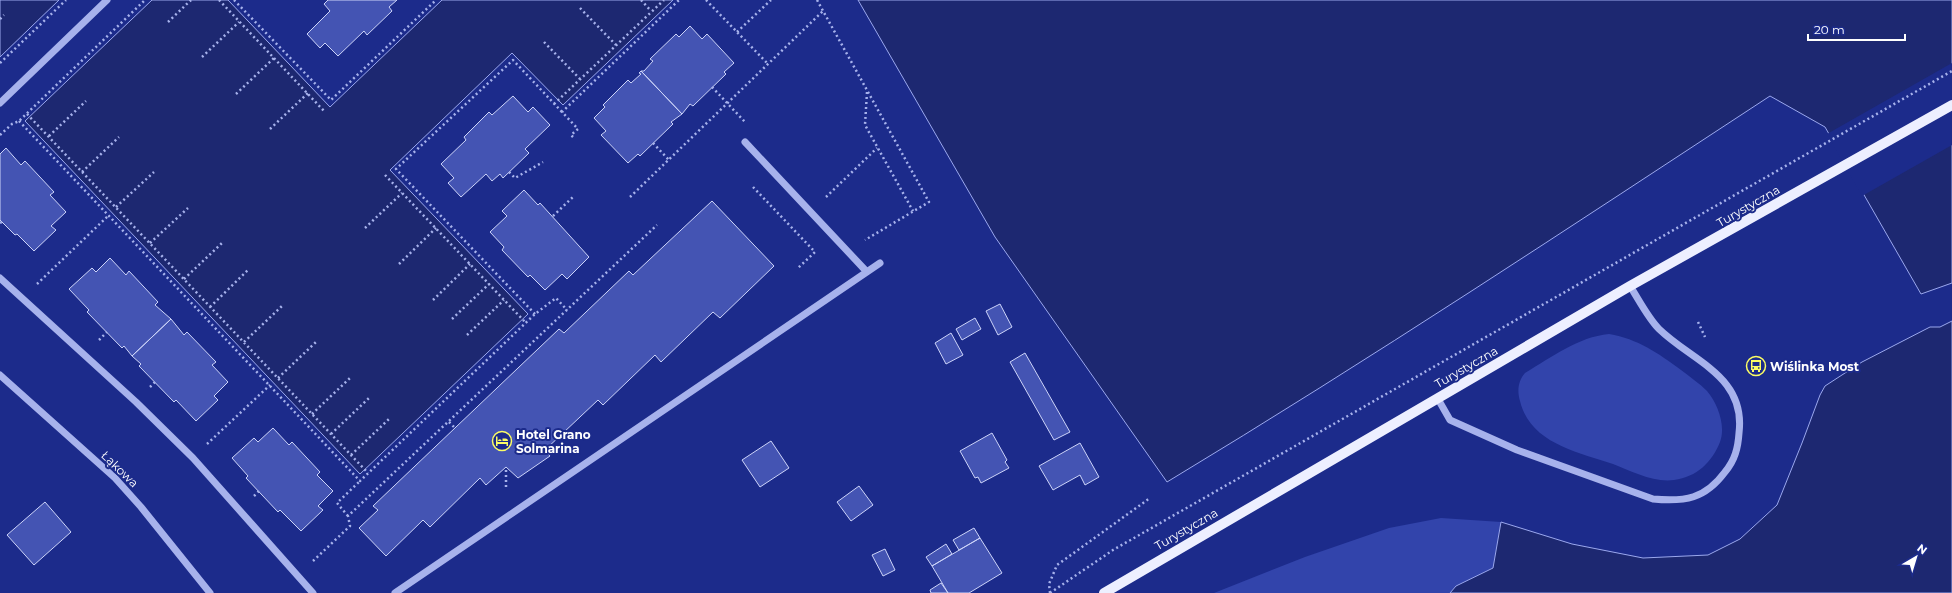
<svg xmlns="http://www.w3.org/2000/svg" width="1952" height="593" font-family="Montserrat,sans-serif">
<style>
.green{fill:#3244ab}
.water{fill:#1d2871;stroke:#9ba8ee}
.pier{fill:#1c2b8b}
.building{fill:#4454b3;stroke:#cdd4f9}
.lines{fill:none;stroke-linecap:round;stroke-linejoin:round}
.path{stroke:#a7b2ec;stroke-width:2.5;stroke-dasharray:2 3;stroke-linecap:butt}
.minor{stroke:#a7b2ec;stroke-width:7}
.major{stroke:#edefff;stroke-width:10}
.labels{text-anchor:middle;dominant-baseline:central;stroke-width:4;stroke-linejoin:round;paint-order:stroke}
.street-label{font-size:12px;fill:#fff;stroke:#1c2b8b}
.poi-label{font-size:12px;font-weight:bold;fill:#fff;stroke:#1c2b8b;text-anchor:start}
</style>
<rect width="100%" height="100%" fill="#1c2b8b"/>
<path class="green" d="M1609,334C1638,339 1658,353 1681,370C1690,377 1699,383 1707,391C1718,404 1726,426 1720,442C1712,462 1697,477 1674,480C1654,483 1631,471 1613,464C1577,452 1530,443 1520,401C1517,391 1518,381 1525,373C1552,357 1578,337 1609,334Z
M1441,518L1501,522L1493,568L1456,586L1450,593H1214L1305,557L1389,528Z"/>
<path class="water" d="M0,0H59L0,57Z
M152,0H228L330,107L442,0H673L563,105L512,53L390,170L528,314L360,474L25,121Z
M858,0H1952V283L1921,294L1825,127L1770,96C1570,227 1371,359 1167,482L995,237Z
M1952,321V593H1450L1456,586L1493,568L1501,522L1572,544L1643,558L1708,555L1740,539L1777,505L1802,443L1820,395L1825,386L1862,362L1930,327H1940Z"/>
<path class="pier" d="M1952,63V145L1862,196L1827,134Z"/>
<path class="building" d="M328,0H397L389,7L392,11L367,35L364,31L338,56L325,43L320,48L307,34L330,11L324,4Z
M690,26L702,39L707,34L734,63L724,72L726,74L693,106L690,104L682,114L641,71H644L653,61L650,59L676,34L679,37Z
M641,71L682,114L671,122L673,124L640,156L638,154L628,163L601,135L606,131L594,118L605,107L603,105L628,80L631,83L641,74L639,73Z
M513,96L528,112L533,107L550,125L525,149L529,153L503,178L500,174L492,181L486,174L461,197L448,183L454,178L441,164L466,140L464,137L489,112L492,115Z
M6,148L21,165L25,161L54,192L50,195L66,212L51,226L56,230L34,251L17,234L15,235L0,220V154Z
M524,190L538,205L540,203L589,257L567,279L562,274L545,290L530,275L528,277L502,250L504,247L490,232L507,216L502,211Z
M712,201L774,266L720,318L713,312L661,362L655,355L603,405L598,400L545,450L550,456L518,478L506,467L486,485L480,478L430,527L423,520L386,556L359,528L378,510L373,506L559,329L564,333L629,271L633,275Z
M110,258L126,275L129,271L158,302L155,305L171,319L132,356L124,346L122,348L87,312L89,310L69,289L92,268L96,272Z
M1000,304L1012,327L998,335L986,311Z
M975,318L981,329L962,340L956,329Z
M171,319L184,335L187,332L216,362L212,365L228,382L214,396L218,400L196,421L176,400L174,402L139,366L141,364L132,356Z
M951,333L963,355L946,364L935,343Z
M1025,353L1070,432L1054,440L1010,362Z
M273,428L289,445L292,442L320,472L317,475L333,491L318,506L323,510L301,531L280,510L278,512L246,478L248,476L232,458L254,438L258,442Z
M992,433L1007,460L1005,462L1009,468L981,483L978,477L975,478L960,451Z
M771,441L789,468L760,487L742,460Z
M1080,443L1099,477L1085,485L1080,475L1053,490L1039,466Z
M859,486L873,505L851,521L837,502Z
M45,502L71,532L34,565L7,535Z
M974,528L980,538L959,550L953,540Z
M980,538L1002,573L969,593H948L932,566Z
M946,544L952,554L932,566L926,557Z
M885,549L895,570L883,576L872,555Z
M941,583L948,593H931L930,590Z"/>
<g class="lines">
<path class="path" d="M219,0L324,111
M234,0L331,100L436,0
M641,0L651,11
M706,0L768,64
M817,0L929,202L865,240
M580,8L616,45
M0,19L4,15
M168,22L191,0
M737,32L771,0
M544,42L580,79
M202,57L239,22
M0,63L66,0
M712,87L745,122
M867,92L865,125L913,211
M236,94L274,58
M554,104L664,0
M27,114L368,473
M19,121L360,481L535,314L556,298L567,310
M270,129L308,93
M0,135L12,124L19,121L145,0
M49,136L86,101
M573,137L571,135L578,129L562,112L679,0
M653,143L669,160
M82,172L119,137
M509,172L515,178L543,162
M385,175L526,323
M753,187L815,252L798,268
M630,197L823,11
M826,197L877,148
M116,207L154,172
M553,216L574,196
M0,223L2,222
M365,228L402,193
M150,243L188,208
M399,264L436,228
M184,279L222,243
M37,284L108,216
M433,300L470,264
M210,307L248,270
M535,314L396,169L513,60L562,112
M452,319L489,284
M1698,322L1705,337
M467,335L504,300
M99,340L107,332
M244,342L282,306
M278,378L316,342
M150,387L155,382
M312,414L350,378
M449,422L455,428
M331,434L369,398
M207,444L270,385
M351,455L389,419
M506,487V467
M254,496L259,491
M348,516L337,503L360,481
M313,561L350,526L348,516L657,225
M1050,593L1113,550L1952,71
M1050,593L1049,584L1057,565L1150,498"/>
<path class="minor" d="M0,103L107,0
M745,142L867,272
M0,278L136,402L193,458L313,593
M0,375L115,478L141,507L210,593
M1438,399L1450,420L1517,450L1653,499C1685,502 1705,499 1725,472C1735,460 1738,448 1739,433C1746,376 1693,362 1659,329C1648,318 1639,300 1630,286
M395,593L880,263"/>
<path class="major" d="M1104,593L1630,286L1952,105"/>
</g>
<defs>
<g id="bus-ring" transform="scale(1)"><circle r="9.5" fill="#1c2b8b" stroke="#fbfd65" stroke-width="1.5"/><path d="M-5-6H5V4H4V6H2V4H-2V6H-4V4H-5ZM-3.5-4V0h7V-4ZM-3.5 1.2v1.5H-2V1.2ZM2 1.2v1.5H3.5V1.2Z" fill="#fbfd65"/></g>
<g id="hotel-ring" transform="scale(1)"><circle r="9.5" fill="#1c2b8b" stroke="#fbfd65" stroke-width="1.5"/><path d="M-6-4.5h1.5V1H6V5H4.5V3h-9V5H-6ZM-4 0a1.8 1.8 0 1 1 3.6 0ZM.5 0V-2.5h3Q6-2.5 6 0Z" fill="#fbfd65"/></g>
</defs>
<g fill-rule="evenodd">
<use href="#bus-ring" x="1756" y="366"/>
<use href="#hotel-ring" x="502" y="441"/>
</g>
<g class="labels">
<g class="street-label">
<text transform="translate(1748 206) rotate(-30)">Turystyczna</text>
<text transform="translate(1466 367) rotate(-30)">Turystyczna</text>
<text transform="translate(120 469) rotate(44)">Łąkowa</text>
<text transform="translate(1186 529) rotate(-30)">Turystyczna</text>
</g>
<g class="poi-label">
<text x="1770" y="366">Wiślinka Most</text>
<text x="516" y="434">Hotel Grano<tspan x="516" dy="14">Solmarina</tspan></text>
</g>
</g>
<g transform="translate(1916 557) rotate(38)" stroke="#1c2b8b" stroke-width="3" paint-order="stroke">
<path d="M0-3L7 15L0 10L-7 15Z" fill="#ffffff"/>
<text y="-6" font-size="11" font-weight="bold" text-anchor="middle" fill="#ffffff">N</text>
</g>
<path d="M1808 34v6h97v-6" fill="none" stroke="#ffffff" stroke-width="2"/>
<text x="1814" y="34" font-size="12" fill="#ffffff" stroke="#1c2b8b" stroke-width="3" paint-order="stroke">20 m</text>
</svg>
